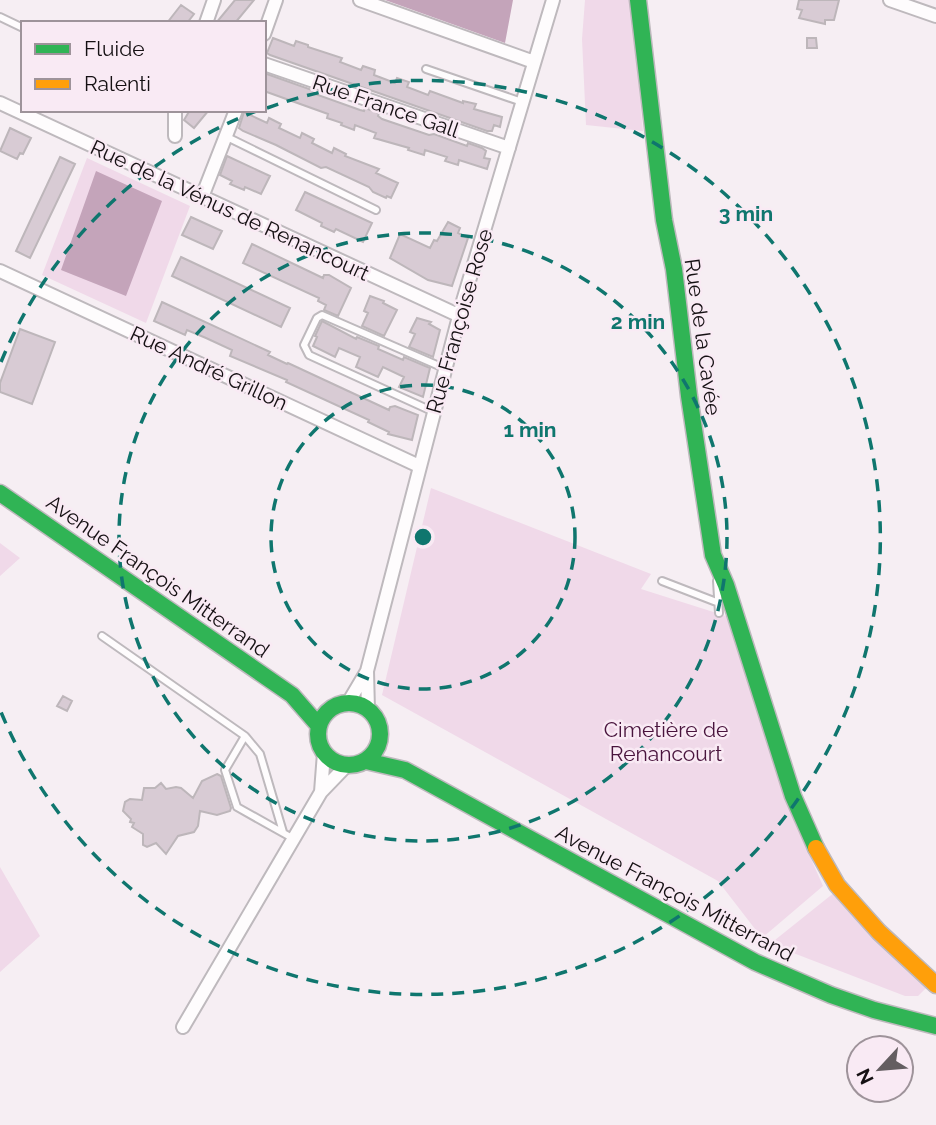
<svg xmlns="http://www.w3.org/2000/svg" width="936" height="1125" font-family="Raleway,sans-serif">
<style>
.green{fill:#f0d9e9}
.water{fill:#c4a4ba}
.building{fill:#d8cbd4;stroke:#bdb6ba;stroke-width:2}
.lines{fill:none;stroke-linecap:round;stroke-linejoin:round}
.lane-casing{stroke:#beb9bd;stroke-width:10}
.street-casing{stroke:#beb9bd;stroke-width:16}
.fast-casing{stroke:#beb9bd;stroke-width:19}
.slow-casing{stroke:#beb9bd;stroke-width:19}
.lane{stroke:#fefcfd;stroke-width:6}
.street{stroke:#fefcfd;stroke-width:12}
.fast{stroke:#30b455;stroke-width:16}
.slow{stroke:#ff9f0a;stroke-width:16}
.ring{fill:none;stroke:#0f766e;stroke-width:3.5;stroke-dasharray:12 9}
.labels{text-anchor:middle;dominant-baseline:central;stroke-width:5;stroke-linejoin:round;paint-order:stroke}
.street-label{font-size:21px;fill:#151013;stroke:#f9eaf4}
.park-label{font-size:21px;fill:#49143d;stroke:#f9eaf4}
.centre{fill:#0f766e;stroke:#f9eaf4;stroke-width:3.5}
.ring-label{font-size:21px;text-anchor:middle;font-weight:bold;fill:#0f766e;stroke:#f9eaf4;stroke-width:5;stroke-linejoin:round;paint-order:stroke}
</style>
<rect width="100%" height="100%" fill="#f6eef3"/>
<path class="green" d="M585,0H631L643,131L586,125L582,39Z
M87,158L190,206L146,323L42,275Z
M431,488L651,574L641,589L726,616L787,804L823,886L762,938L718,881L382,695Z
M0,543L20,558L0,576Z
M0,867L40,936L0,972Z
M835,892L927,987L918,996H905L770,944Z"/>
<path class="water" d="M385,0H513L505,43Z
M96,171L162,201L126,296L61,270Z"/>
<path class="building" d="M235,0H254L235,23H216Z
M799,0H839L834,20H825V24L799,18L802,10L797,9Z
M181,5L194,14L187,23H167Z
M273,38L294,46L296,41L308,45V47L342,58L340,62L361,70L363,66L375,70L374,75L395,83L397,78L409,82L407,87L428,95L430,91L463,103V101L476,104L474,109L502,117L500,127L494,125L492,131H487L270,55L267,53Z
M807,38H816L817,48H807Z
M264,73L312,90L315,94L360,110L364,111L365,108L379,113L378,116L382,119L429,135L434,134L467,146L468,143L482,148L486,151L484,158L490,159L487,169L459,160L458,165L445,161L447,157L425,150L424,155L408,150L409,148L374,138L376,133L355,125L354,130L341,125L342,123L327,118L328,114L264,91Z
M190,110H209L194,128L184,120Z
M244,112L267,123L269,118L281,124L279,128L300,138L302,133L314,139L312,143L332,153L334,148L346,154L345,156L379,169L376,173L398,183L391,198L387,196L386,198L373,192L369,187L326,167L321,168L276,145L243,131L239,128Z
M10,128L31,138L23,154L20,153L17,159L0,151Z
M227,156L270,176L261,194L245,187L244,190L230,184L232,181L220,175Z
M60,157L75,164L30,258L16,251Z
M305,192L372,223L363,242L336,229L334,232L321,226L322,223L296,210Z
M191,217L222,231L213,249L182,235Z
M448,222L460,228L458,233L468,238L452,286L428,280L390,258L400,234L430,248L434,240L437,241Z
M252,244L323,278L324,275H329L351,288L338,316L324,310L326,305L318,301L319,298L243,263Z
M181,257L290,308L281,327L172,276Z
M370,296L384,301L383,303L397,310L384,336L362,326L368,313L364,311Z
M162,302L270,352L268,355L287,364L288,363L389,410L390,407L395,406L418,415L412,440L388,434L389,432L368,422L369,420L286,382L287,380L230,356L232,350L206,338L187,330L185,335L154,321Z
M417,318L431,322L429,324L440,330L433,357L409,347L415,334L410,332Z
M322,321L356,339L357,337L379,346L378,349L403,360L404,357L430,368L423,397L399,387L404,377L383,367L378,377L356,367L360,357L339,348L335,357L313,346L317,337L315,336Z
M20,329L55,342L32,404L0,392V383Z
M63,696L72,701L67,711L57,706Z
M217,774L221,776L231,808L230,811L217,815L200,811L198,826L194,832L178,836L166,854L156,843L147,847L143,845V834L132,827L134,823L130,822L131,819L123,811L125,802L130,799L142,800L144,788H155L161,783L166,789L176,787L181,788L193,798L202,781Z"/>
<g class="lines">
<g class="lane-casing">
<path id="lane" d="M0,17L23,28
M426,69L522,102
M227,137L376,210
M434,412L309,355L304,345L317,318L322,315L446,369
M662,581L719,603
M717,581L719,613
M102,636L245,736L260,754L283,832
M245,736L225,770L237,807L294,839"/>
</g>
<g class="street-casing">
<path id="street" d="M360,0L534,62
M890,0L936,16
M206,23L214,0
M264,34L276,0
M264,64L509,148
M0,103L460,316
M175,110V136
M202,197L236,110
M0,271L419,466
M367,671L368,710
M348,703L367,671L463,301L553,0
M321,792L324,753
M183,1027L321,792L347,765"/>
</g>
<g class="fast-casing">
<path id="fast" d="M638,0L664,220L674,269L689,396L713,555L726,585L793,796L816,848
M0,493L292,695L319,726
M318 734a31 31 0 1 1 62 0a31 31 0 1 1-62 0Z
M366,761L405,770L755,962L831,995L874,1010L936,1026"/>
</g>
<g class="slow-casing">
<path id="slow" d="M816,848L837,885L879,932L936,985"/>
</g>
<use href="#lane" class="lane"/>
<use href="#street" class="street"/>
<use href="#fast" class="fast"/>
<use href="#slow" class="slow"/>
</g>
<g class="ring">
<circle cx="423" cy="537" r="152"/>
<circle cx="423" cy="537" r="304"/>
<path d="M1 362A457 457 0 0 1 259 110M267 108A457 457 0 1 1 1 712"/>
</g>
<g class="labels">
<g class="street-label">
<text transform="translate(386 106) rotate(19)">Rue France Gall</text>
<text transform="translate(230 210) rotate(25)">Rue de la Vénus de Renancourt</text>
<text transform="translate(459 321) rotate(-74)">Rue Françoise Rose</text>
<text transform="translate(703 337) rotate(82)">Rue de la Cavée</text>
<text transform="translate(209 368) rotate(25)">Rue André Grillon</text>
<text transform="translate(158 576) rotate(35)">Avenue François Mitterrand</text>
<text transform="translate(675 893) rotate(28)">Avenue François Mitterrand</text>
</g>
<g class="park-label">
<text x="666" y="729">Cimetière de<tspan x="666" dy="24">Renancourt</tspan></text>
</g>
</g>
<circle cx="423" cy="537" r="10" class="centre"/>
<g class="ring-label">
<text x="746" y="221">3 min</text>
<text x="638" y="329">2 min</text>
<text x="530" y="437">1 min</text>
</g>
<rect x="21" y="21" width="245" height="91" fill="#f9eaf4" stroke="#9e939a" stroke-width="2"/>
<rect x="35" y="44" width="35" height="10" fill="#30b455" stroke="#9e939a" stroke-width="2"/>
<text x="84" y="56" font-size="21" fill="#151013">Fluide</text>
<rect x="35" y="79" width="35" height="10" fill="#ff9f0a" stroke="#9e939a" stroke-width="2"/>
<text x="84" y="91" font-size="21" fill="#151013">Ralenti</text>
<g transform="translate(880 1069) rotate(244)"><circle r="33" fill="#f9eaf4" stroke="#9e939a" stroke-width="2"/>
<path d="M0-5L12 26L0 18L-12 26Z" fill="#645e61"/>
<text y="-10" font-size="19" font-weight="bold" text-anchor="middle" fill="#151013">N</text>
</g>
</svg>
